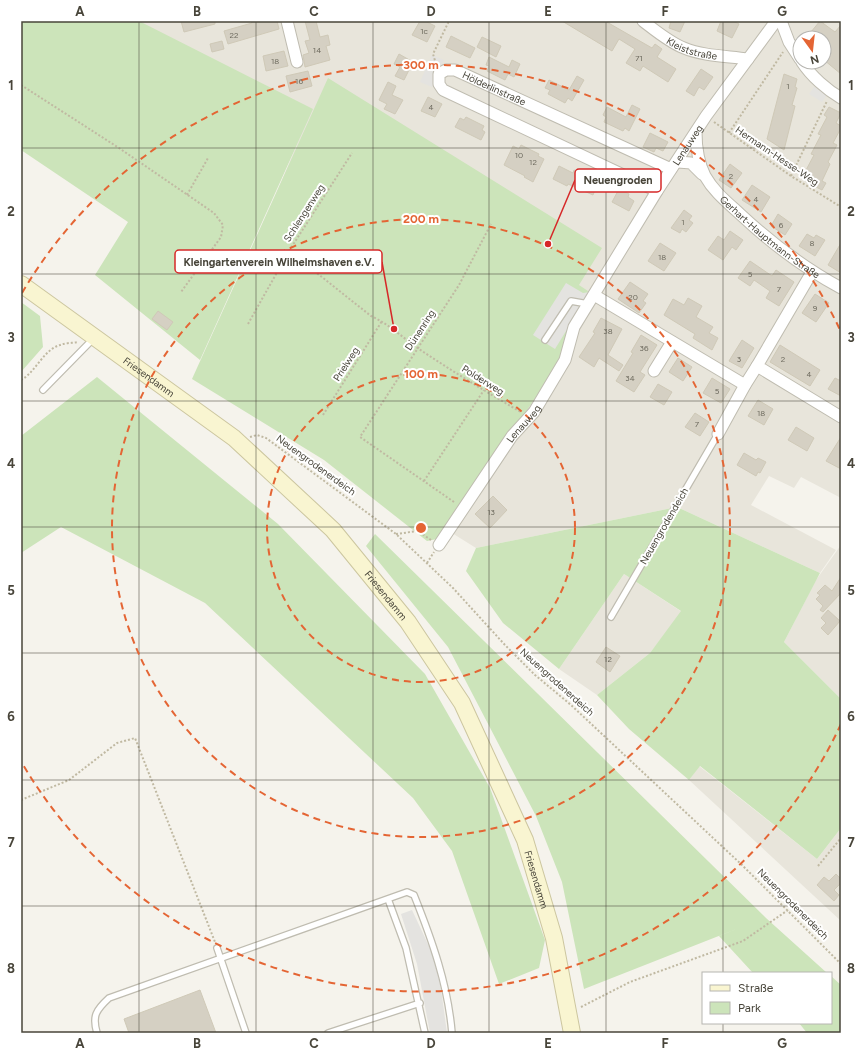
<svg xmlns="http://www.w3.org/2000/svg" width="862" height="1054" font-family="Figtree,sans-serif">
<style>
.residential{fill:#e8e5db;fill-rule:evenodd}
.green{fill:#cce4ba}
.parking{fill:#e4e3e0}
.building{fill:#d5d0c3;stroke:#cfc9b7}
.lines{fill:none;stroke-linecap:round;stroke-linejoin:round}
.lane-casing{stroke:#bfbcb0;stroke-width:8}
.street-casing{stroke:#bfbcb0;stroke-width:13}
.secondary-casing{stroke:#ccc69f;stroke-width:18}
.path{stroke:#c0b9a2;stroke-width:2;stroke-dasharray:2 2;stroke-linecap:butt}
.lane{stroke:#fff;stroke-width:5.5}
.street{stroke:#fff;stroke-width:11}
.secondary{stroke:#f9f5d1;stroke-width:16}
.grid{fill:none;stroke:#48453a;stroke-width:1;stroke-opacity:0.55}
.ring{fill:none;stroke:#e46534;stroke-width:2;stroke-dasharray:7 5}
.labels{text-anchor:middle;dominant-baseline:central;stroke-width:4;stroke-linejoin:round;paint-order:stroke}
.number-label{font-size:8px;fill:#6b685c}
.street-label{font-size:10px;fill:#48453a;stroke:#fff}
.centre{fill:#e46534;stroke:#fff;stroke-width:2}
.ring-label{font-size:12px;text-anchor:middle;font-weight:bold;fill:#e46534;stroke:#fff;stroke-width:4;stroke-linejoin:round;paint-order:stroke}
.leader{fill:none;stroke:#d62828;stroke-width:1.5}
.callout-dot{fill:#d62828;stroke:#fff;stroke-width:1.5}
.callout{fill:#fff;stroke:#d62828;stroke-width:1.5}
.callout-label{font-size:11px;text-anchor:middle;font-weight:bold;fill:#48453a}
.neatline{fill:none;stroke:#48453a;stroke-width:1.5}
.grid-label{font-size:13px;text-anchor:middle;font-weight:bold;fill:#48453a}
</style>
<rect width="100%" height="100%" fill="#f5f3ec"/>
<path class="residential" d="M135,21H841V498L801,477L794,488L769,476L751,505L836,550L820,573L677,507L476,548L200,376L310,113ZM800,38H824V62H800Z
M841,545V699L784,642L816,580Z
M624,574L682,612L650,653L597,695L559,669Z
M699,766L817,859L841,828V921L689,780Z"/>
<path class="green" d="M21,21H139L313,109L200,360L95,275L128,222L21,150Z
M328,78L602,248L579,285L588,291L557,367L437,539L427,541L324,460L192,379Z
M21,302L40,316L43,347L21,372Z
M97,377L278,524L425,674L490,788L545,940L539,968L499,984L452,851L413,798L205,603L61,527L21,553V436Z
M677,507L820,573L784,642L841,699V828L817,859L700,766L689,780L629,729L597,695L650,653L681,611L624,574L559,669L503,623L466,571L476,548Z
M375,534L766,918L827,973H753L719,936L739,928L584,989L562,882L536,816L448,647L366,546Z
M831,976L841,985V1033H807L799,1023H831Z"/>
<path class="parking" d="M432,55L444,60L432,87L420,82Z
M814,87L827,95L822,102L809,94Z
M566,283L583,293L590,292L555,349L533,335Z
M412,910L434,957L441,989L447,1033H430L417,964L401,914Z"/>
<path class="building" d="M181,21H215V24L184,32Z
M251,21H277L279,29L228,44L224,31L252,23Z
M305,21H316L320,37L328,35L330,45L326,46L330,60L305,67L303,55L309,53L305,41L310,40Z
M420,21H425L435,26L427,42L412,35Z
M562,21H605L652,48L655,44L662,49L657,57L676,69L668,82L643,66L640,71L626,63L635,49L619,39L612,51Z
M671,21H685L680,32L669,28Z
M721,21H733L739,24L732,38L717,31Z
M820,21L835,32L841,25V74L824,60V38H806Z
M451,36L475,48L470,58L446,47Z
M482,37L501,46L496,57L477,47Z
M222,41L224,49L212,52L210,44Z
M284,51L288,66L266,71L263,56Z
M399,54L413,62L404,80L395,76L400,67L394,64Z
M489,57L509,67L512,60L520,64L514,77L508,74L505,80L487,71L489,66L486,65Z
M701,69L713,77L704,90L699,87L694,96L686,91Z
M308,71L312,86L290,92L286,76Z
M784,74L797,79L795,87L797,88L792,105L795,106L784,150L767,139Z
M577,76L584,80L572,101L568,98L565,103L548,94L550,90L545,88L549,80L569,90Z
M388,82L396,86L392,95L403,100L395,114L384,109L387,104L379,100Z
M428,97L442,104L435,117L421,111Z
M632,105L640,109L629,131L625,128L623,131L604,122L606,117L603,115L607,107L626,117Z
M829,107L841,113L836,123L841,126V128L833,143L837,145L828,162L830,164L822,181L826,183L822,190L806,182L810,174L805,172L814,155L811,154L821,135L818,134L827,117L824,115Z
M466,117L484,126L482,130L485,132L481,140L455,127L460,118L464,120Z
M650,133L668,142L663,151L656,148L654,152L643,147Z
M521,145L539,154L538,156L544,159L533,182L524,177L525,176L504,165L513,146L519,149Z
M730,164L742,173L731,188L719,180Z
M559,166L573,173L574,170L594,180L592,183L597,185L593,195L568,184L567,186L553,179Z
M752,185L770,197L761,212L742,200Z
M619,189L629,194L628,197L634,201L629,211L612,202Z
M684,210L692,216L689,220L693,223L686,232L682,229L680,233L671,228Z
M778,214L792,224L785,235L771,226Z
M730,231L743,240L736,250L732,247L723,260L708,250L718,236L724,240Z
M807,234L814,238L816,235L825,240L815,256L799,246Z
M660,243L676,253L664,271L648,261Z
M841,243V273L828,265Z
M750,261L772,276L776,270L794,282L779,306L766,298L770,291L754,280L750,286L738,278Z
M630,282L648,294L643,301L646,303L639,313L618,299Z
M815,294L829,303L816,322L802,313Z
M688,298L702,306L696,317L713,327L709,333L718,338L712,350L693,338L695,334L664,315L673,299L684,305Z
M158,311L173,322L167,330L152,319Z
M601,318L622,329L608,355L623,365L619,371L599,358L594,367L579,357L595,333L593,332Z
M641,335L657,345L640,372L645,375L634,392L616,381L633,353L631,352Z
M742,340L754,348L742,368L729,361Z
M780,345L820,370L810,386L770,362Z
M678,358L692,367L683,381L669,372Z
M712,378L730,389L721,403L703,393Z
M835,378L841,381V396L828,389Z
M658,384L672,392L664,405L650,397Z
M758,400L773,409L764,425L748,416Z
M695,413L709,422L700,436L685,427Z
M796,427L814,438L807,451L788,440Z
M841,437V469L826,461Z
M744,453L756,460L758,458L766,462L760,473L758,472L756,476L737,465Z
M493,496L507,510L490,528L475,514Z
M841,577V593L823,612L820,610L823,606L816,599L820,595L817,593L825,585L832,591Z
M828,610L840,621L828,635L821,628L826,623L821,618Z
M606,647L620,656L610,672L596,662Z
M836,874L841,879V883L834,890L839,895L834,901L817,885L824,877L829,881Z
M200,990L216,1033H129L124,1019Z"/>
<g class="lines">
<g class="lane-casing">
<path id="lane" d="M545,340L571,301L588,304
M43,390L94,338
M611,617L718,434
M388,899L406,948L425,1033
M217,948L246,1033
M97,1033C92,1016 96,1010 109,998L407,892L414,895C432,940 448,985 452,1033
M328,1033L420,1003"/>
</g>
<g class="street-casing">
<g id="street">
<path d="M287,21L297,62"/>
<path id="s1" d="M643,21C656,31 669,42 684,48C703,56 727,56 748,59"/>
<path d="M781,21L789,42L800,59"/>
<path d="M802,62C811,76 827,90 841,98"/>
<path id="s2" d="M696,132C696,148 698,162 705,176C714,192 727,202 740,214C771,243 804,268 841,288"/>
<path d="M678,162L691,163L702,174"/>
<path id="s3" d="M657,191L443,90L439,84V74L446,70H455L671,169"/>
<path d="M812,272L757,366L841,417"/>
<path d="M594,295L745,385"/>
<path d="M654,371L672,342"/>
<path d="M718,434L745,385L757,366"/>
<path id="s4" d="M439,545L512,436L534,412L565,360L574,327L657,191L706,116L776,21"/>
</g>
</g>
<g class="secondary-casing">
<g id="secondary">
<path id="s5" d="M21,284L234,438L333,530L408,622L462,703L525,840L554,938L572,1033"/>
</g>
</g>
<path class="path" d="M436,64L433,54L449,21
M21,85L119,148L214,213L223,225L221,237L181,292
M714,122L791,176L841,207
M729,133L783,52
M791,176L827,101
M187,195L208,158
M289,251L371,316C389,324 403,338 419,349C452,371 486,392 521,412
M248,324L289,251L352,153
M21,380C36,372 43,350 60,345C65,343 72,343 78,342
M323,415L382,321
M250,437L257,435L266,438L396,534L453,588L505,645L535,675L571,705L742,865L841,964
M424,481L484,390
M454,502L360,437L459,285L491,224
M396,534L418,531L431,540
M427,563L434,552
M840,601L841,602
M21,800L69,780L117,743L135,738L215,942
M818,866L841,838
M581,1007L630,982L743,941L788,910"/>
<use href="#lane" class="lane"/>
<use href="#street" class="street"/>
<use href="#secondary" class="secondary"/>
</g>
<path class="grid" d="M139,21V1033M256,21V1033M373,21V1033M489,21V1033M606,21V1033M723,21V973M21,148H841M21,274H841M21,401H841M21,527H841M21,653H841M21,780H841M21,906H841M723,1023V1033"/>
<g class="ring">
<circle cx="421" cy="528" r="154"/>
<circle cx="421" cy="528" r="309"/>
<path d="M841 724A463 463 0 0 1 22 763M22 293A463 463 0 0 1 841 332"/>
</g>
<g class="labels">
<g class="number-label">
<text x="424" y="31">1c</text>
<text x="234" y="35">22</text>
<text x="317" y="50">14</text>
<text x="639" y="58">71</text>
<text x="275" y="61">18</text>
<text x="299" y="81">16</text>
<text x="788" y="86">1</text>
<text x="431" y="107">4</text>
<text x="519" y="155">10</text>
<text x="533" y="162">12</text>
<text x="731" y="176">2</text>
<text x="756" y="199">4</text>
<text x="683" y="222">1</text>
<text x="781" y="225">6</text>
<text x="812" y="243">8</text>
<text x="662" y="257">18</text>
<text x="750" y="274">5</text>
<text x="779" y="289">7</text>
<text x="633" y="297">20</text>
<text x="815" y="308">9</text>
<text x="608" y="331">38</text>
<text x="644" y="348">36</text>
<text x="739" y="359">3</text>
<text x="783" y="359">2</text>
<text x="809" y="374">4</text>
<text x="630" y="378">34</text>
<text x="717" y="391">5</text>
<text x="761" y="413">18</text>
<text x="697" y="424">7</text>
<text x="491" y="512">13</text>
<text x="608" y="659">12</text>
</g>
<g class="street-label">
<text stroke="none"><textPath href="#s1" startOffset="57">Kleiststraße</textPath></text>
<text stroke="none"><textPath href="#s3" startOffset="314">Hölderlinstraße</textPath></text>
<text stroke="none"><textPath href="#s4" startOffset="473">Lenauweg</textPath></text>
<text transform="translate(777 156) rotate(34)">Hermann-Hesse-Weg</text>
<text transform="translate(304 213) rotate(-57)">Schlengenweg</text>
<text stroke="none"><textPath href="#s2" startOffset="135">Gerhart-Hauptmann-Straße</textPath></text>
<text transform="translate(420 330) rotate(-57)">Dünenring</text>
<text transform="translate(346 364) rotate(-57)">Prielweg</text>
<text stroke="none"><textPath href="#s5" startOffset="158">Friesendamm</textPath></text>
<text transform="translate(483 380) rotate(32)">Polderweg</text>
<text stroke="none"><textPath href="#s4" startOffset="148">Lenauweg</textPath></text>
<text transform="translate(316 465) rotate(36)">Neuengrodenerdeich</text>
<text transform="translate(664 526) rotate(-60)">Neuengrodendeich</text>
<text stroke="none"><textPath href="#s5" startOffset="482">Friesendamm</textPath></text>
<text transform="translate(557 682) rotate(42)">Neuengrodenerdeich</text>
<text stroke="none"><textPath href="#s5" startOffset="806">Friesendamm</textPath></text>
<text transform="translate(793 904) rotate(45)">Neuengrodenerdeich</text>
</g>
</g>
<circle cx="421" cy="528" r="6" class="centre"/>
<g class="ring-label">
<text x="421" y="69">300 m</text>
<text x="421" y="223">200 m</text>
<text x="421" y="378">100 m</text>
</g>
<path class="leader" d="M548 244L575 180M394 329L382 262"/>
<g class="callout-dot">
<circle cx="548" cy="244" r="4"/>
<circle cx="394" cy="329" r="4"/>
</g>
<g class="callout">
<rect x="575" y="169" width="86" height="23" rx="4"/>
<rect x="175" y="250" width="207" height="23" rx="4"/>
</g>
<g class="callout-label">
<text x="618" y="184">Neuengroden</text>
<text x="279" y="266">Kleingartenverein Wilhelmshaven e.V.</text>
</g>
<rect width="862" height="1054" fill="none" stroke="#ffffff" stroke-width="44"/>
<rect x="702" y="972" width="130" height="52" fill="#ffffff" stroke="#b6b5b0"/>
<rect x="710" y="985" width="20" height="6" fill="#f9f5d1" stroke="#b6b5b0"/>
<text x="738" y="992" font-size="12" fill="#48453a">Straße</text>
<rect x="710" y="1002" width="20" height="12" fill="#cce4ba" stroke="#b6b5b0"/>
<text x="738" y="1012" font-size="12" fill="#48453a">Park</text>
<g transform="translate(812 50) rotate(165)"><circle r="19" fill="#ffffff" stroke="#b6b5b0"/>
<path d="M0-3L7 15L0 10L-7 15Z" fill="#e46534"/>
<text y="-6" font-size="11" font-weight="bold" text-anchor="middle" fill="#48453a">N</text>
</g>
<rect x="22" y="22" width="818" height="1010" class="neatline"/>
<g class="grid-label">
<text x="80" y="16">A</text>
<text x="197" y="16">B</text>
<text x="314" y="16">C</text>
<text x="431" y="16">D</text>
<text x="548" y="16">E</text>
<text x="665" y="16">F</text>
<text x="782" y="16">G</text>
<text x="11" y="90">1</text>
<text x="851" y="90">1</text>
<text x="11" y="216">2</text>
<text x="851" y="216">2</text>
<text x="11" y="342">3</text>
<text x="851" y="342">3</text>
<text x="11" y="468">4</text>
<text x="851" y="468">4</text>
<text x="11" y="595">5</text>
<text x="851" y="595">5</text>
<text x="11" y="721">6</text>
<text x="851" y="721">6</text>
<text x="11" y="847">7</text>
<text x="851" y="847">7</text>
<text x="11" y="973">8</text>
<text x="851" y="973">8</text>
<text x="80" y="1048">A</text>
<text x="197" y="1048">B</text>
<text x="314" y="1048">C</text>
<text x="431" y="1048">D</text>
<text x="548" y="1048">E</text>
<text x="665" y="1048">F</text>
<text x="782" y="1048">G</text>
</g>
</svg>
